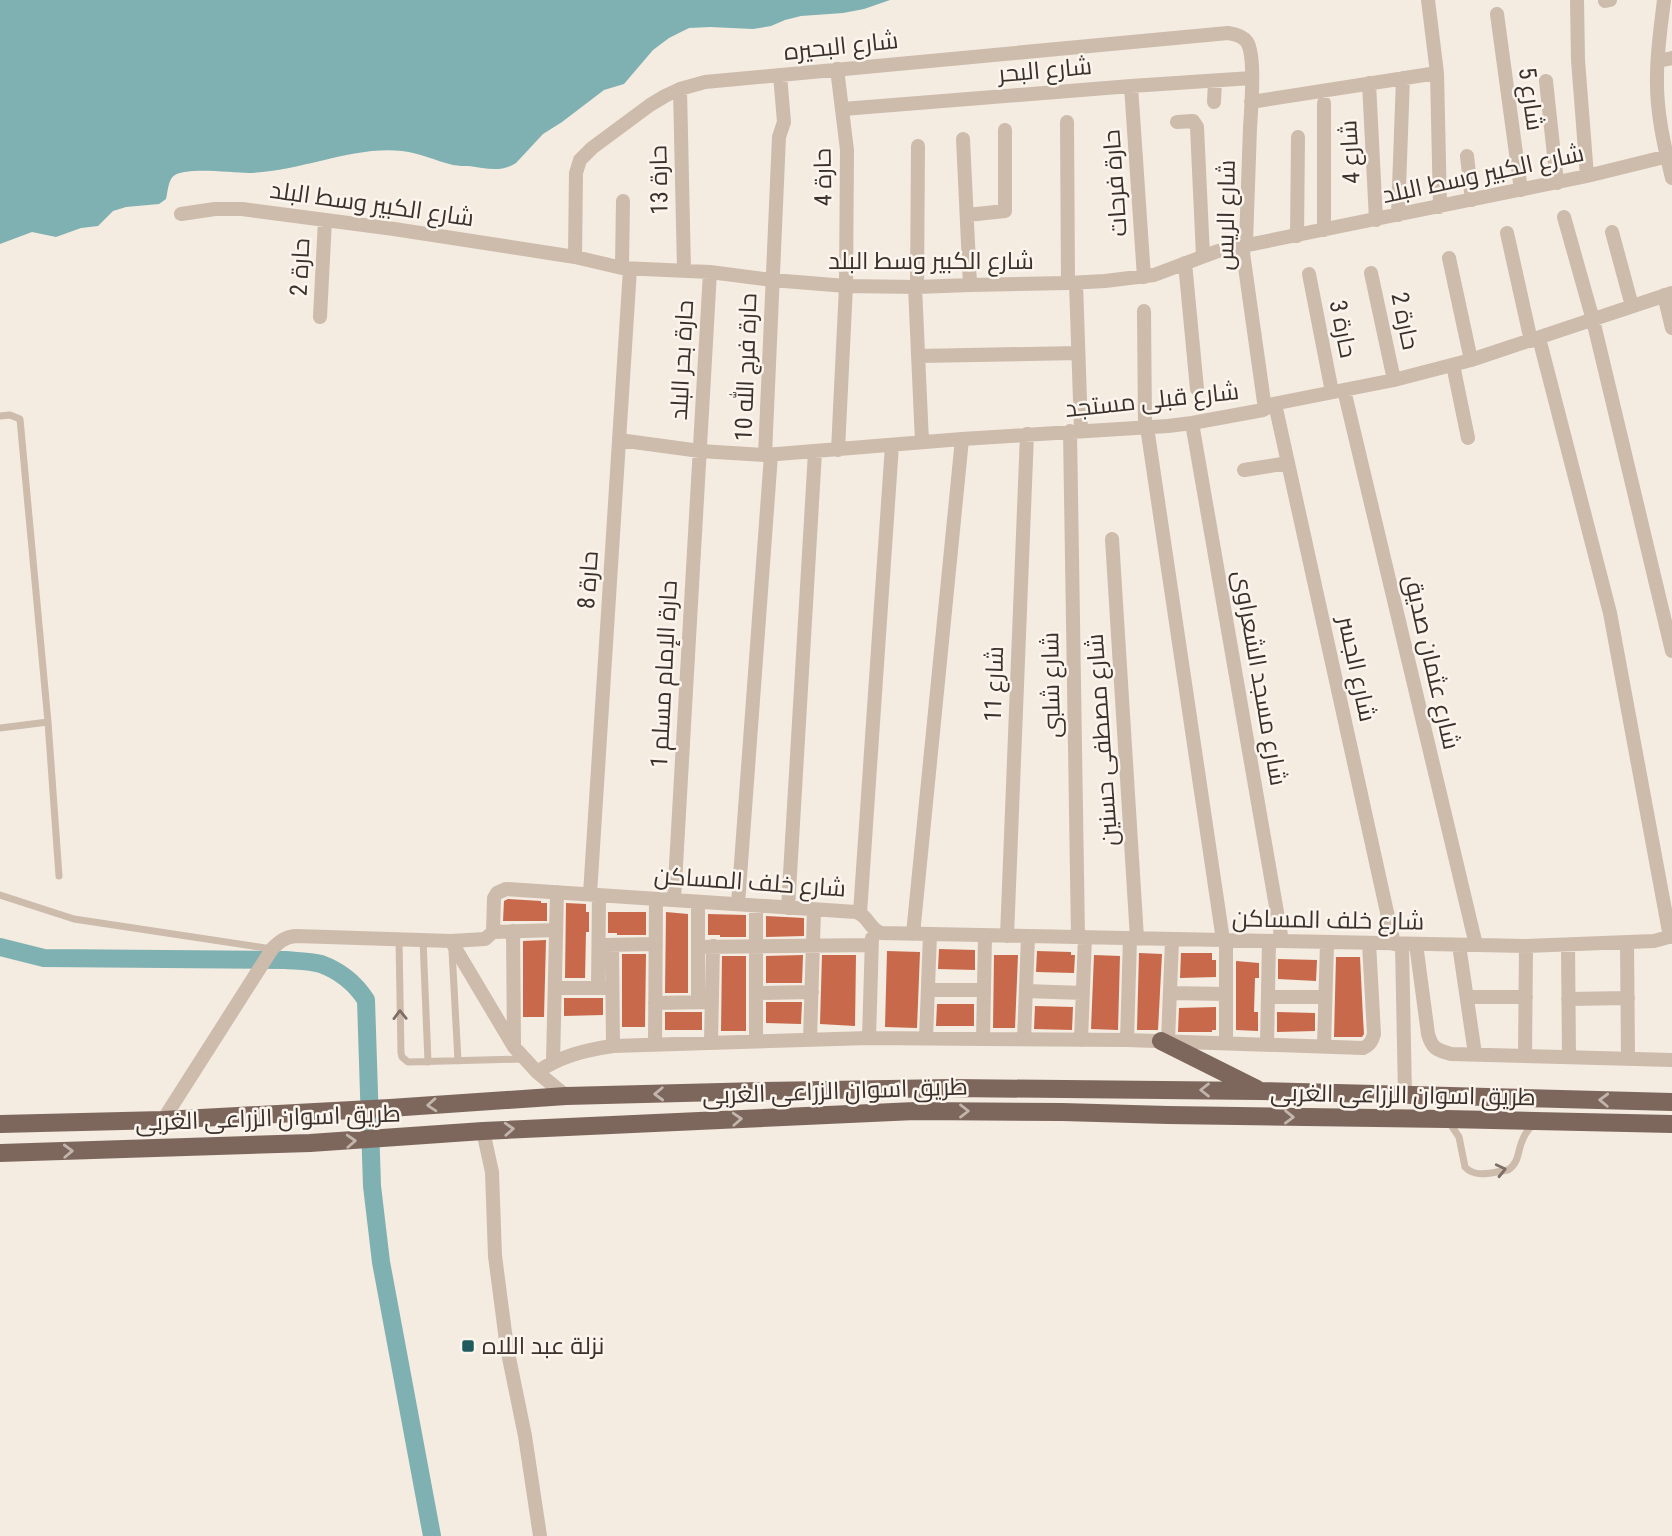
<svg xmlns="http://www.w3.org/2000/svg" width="1672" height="1536" font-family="'Roboto Condensed',Cairo,sans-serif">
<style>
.water{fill:#7fb0b2}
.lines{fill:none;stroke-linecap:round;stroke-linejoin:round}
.canal{stroke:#7fb0b2;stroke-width:18}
.building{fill:#c8694b}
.service{stroke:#cdbbac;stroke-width:7}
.minor{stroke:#cdbbac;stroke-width:14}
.primary{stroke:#7d675c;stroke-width:18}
.oneway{stroke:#7d6f65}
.oneway2{stroke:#c2b5ac}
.poi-dot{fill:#1f5a5e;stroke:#fbf5ee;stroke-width:2.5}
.labels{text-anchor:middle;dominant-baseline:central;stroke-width:5;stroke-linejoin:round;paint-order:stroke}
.street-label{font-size:24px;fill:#3b302b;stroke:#fbf5ee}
.poi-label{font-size:24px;fill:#3b302b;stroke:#fbf5ee;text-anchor:start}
</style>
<rect width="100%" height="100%" fill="#f4ebe1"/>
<path class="water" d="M0,0H890L864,9L843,13L801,16L785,20L771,26L753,29L710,27L689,28L669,38L653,50L624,84L604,90L562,122L543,134L516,163C501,173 485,168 469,166C464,166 459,166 453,165C436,161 420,153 402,151C350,146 301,172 249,173C232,173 189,167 175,175C168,179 168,191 166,199L159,204L126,207L113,211L98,226L81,228L56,237L32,232L0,244Z"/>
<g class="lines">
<path class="canal" d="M0,947L44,958L285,960C297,961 310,961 321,964C340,971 355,983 366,1000L372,1186L381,1262L432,1536"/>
</g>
<path class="building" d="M508,899L541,901V903H547V921H503L504,901Z
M566,903L586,904V912H589V932H586L585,978H565Z
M608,912H646V935H617V933H608Z
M666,912L688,914V993H665Z
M708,914L746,915V937H720V935H708Z
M766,916L804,918V936L766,937Z
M546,940L544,1017H523V941Z
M939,949L975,950V970L938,969Z
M887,951L920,952L917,1028L885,1027Z
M1037,951L1071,952V955H1075L1074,973L1036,972Z
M1139,953L1162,954L1158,1030H1137Z
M1181,953H1212V960H1216V977L1180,978Z
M622,954H646L645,1027H622Z
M803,955L802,983H766V956Z
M822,955H856L855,1026L820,1024Z
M994,955H1018L1015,1028H993Z
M1094,955L1120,956L1118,1030L1091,1029Z
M722,956H746V1031H721Z
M1336,957H1360L1363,1018L1364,1034L1362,1037H1334Z
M1278,959L1317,960L1316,981L1278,979Z
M1236,961L1259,963V978H1255L1254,1012H1258V1031L1236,1030Z
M564,998H603V1015L564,1016Z
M766,1002H802L801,1024L766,1023Z
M937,1004H974V1026H936Z
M1035,1006L1073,1007L1072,1030L1034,1029Z
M1216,1007V1030H1212V1032H1178L1179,1008Z
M665,1012H702V1030H665Z
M1277,1012L1315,1013V1031L1277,1032Z"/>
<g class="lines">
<path class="service" d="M0,416L10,415L20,419L48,722L0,728
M48,722L59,876
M0,895L74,919L272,949
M399,939L401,1053L402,1057L408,1062L523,1059
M423,940L428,1062
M452,950L458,1061
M1449,1122L1459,1137L1465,1167C1476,1179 1494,1172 1508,1170C1520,1162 1517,1151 1523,1139C1525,1133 1529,1129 1533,1124"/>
<path class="minor" d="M1428,0L1437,73L1440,207
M1577,0L1578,60L1587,176
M1664,0C1661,25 1657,51 1657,76C1656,111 1664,145 1672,178
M1605,1L1610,0
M1497,14L1521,190
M1658,61L1672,58
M837,69L847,150L846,286L838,450
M1546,81L1557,183
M1369,83L1376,220
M1131,86L1144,277
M680,89L684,270
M1214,102L1215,81
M1251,102L1437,73
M1324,103V230
M843,109L1131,86L1252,78
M1067,122L1068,283
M1177,122L1193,121L1197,127L1203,256
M963,139L970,285
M1467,156L1472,200
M181,214L215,209H242L394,229L575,257L622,268L710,272L772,280L846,286L917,287L970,285L1068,283L1105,281L1154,275L1218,251L1587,176L1672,155
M967,215L1005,211V130
M1398,215L1403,78
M1564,217L1593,320L1672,651
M1612,232L1632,306
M1507,233L1531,341
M1297,236L1298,137
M575,257L576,173L580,160L592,148L650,105L665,96L680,89L705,82L1228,33C1235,34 1243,36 1247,42C1256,56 1251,110 1250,128C1249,166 1247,204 1246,242L1243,253L1265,409
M1449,258L1471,360
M1185,263L1197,389
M622,268L623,201
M1371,273L1394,380
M1309,274L1332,392
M1076,283L1081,430
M915,287L922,442
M917,287L918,146
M1664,295L1672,328
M1144,311L1145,427
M320,317L325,220
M1539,338L1610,613L1670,937
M918,356L1078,353
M1453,365L1468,438
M1344,390L1476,945
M1275,404L1394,944
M1192,423L1282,941
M1147,427L1223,940
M1070,431L1078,937
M619,440L700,451L765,455L962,439L1168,426L1192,423L1263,410L1273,404L1394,380L1471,360L1672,293
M765,455L779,137L784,122L780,75
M1244,470L1288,463
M1112,539L1137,938
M590,894L630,269
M674,900L710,272
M738,904L771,455
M788,908L815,452
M860,913L892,445
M513,931L514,1045
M493,932L556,930
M913,934L962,439
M1007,936L1027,434
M451,941L514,1047L537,1072L566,1096
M1627,943L1628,1058
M1402,944L1405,1095
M1416,944L1428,1034C1432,1048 1436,1050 1451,1054L1672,1060
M604,945L656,944
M612,945L613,1046
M1459,945L1475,1054
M1568,945L1569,1057
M698,947L872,945
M555,988H606
M598,988L599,895
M928,990H984
M1026,991L1083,993
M756,993L812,992
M1170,993L1226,994
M1268,997H1325
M1467,997H1526
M1568,999L1628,998
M698,1002V902
M655,1003L706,1002
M869,1038L872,938
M926,1038L930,935
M810,1039L814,910
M983,1039L985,936
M1024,1039L1028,937
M1081,1040L1085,937
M1127,1040L1130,938
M756,1041V906
M1168,1041L1172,940
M711,1042L713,946
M1226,1043V940
M655,1044L656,899
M1267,1045L1269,941
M1324,1046L1327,943
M1525,1056L1526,946
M553,1062L557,892
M537,1072C561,1056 585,1050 613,1046L869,1038L1127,1040L1363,1048C1370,1045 1372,1041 1374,1034L1369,943
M163,1120L272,949C280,941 285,937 296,936L451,941L485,939L493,932L494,898L497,893L506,889L856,912C869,916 868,928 881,933L1526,946L1654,941L1672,936
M483,1131L492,1172L495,1256L507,1348L525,1436L540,1536"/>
<path class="primary" d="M1161,1041L1257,1089
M0,1124L163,1120L390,1108L566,1096L760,1091L952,1088L1260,1091L1672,1102
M0,1153L310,1143L483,1131L915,1111L1062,1112L1168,1115L1446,1119L1672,1124"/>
</g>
<defs><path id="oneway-chevron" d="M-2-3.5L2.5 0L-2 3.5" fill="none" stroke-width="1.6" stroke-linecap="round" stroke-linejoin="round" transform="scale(1.75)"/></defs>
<g class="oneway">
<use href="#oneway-chevron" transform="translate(400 1015) rotate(-91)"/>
<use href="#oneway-chevron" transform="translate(1501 1170) rotate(-13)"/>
</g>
<g class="oneway2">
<use href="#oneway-chevron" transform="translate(1205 1090) rotate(-180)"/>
<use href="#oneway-chevron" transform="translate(659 1094) rotate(178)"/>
<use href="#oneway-chevron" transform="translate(1604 1100) rotate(-178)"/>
<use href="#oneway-chevron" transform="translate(432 1105) rotate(176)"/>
<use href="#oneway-chevron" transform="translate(964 1111)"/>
<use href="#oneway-chevron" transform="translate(1289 1117) rotate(1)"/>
<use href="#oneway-chevron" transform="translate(737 1119) rotate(-3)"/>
<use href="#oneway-chevron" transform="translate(509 1129) rotate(-3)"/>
<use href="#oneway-chevron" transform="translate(351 1141) rotate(-3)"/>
<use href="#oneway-chevron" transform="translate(68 1151) rotate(-2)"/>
</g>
<rect class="poi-dot" x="461" y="1339" width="14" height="14" rx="3.5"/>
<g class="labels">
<g class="street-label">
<text transform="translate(841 46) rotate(-6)">شارع البحيره</text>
<text transform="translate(1045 70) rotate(-5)">شارع البحر</text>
<text transform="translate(1531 99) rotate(82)">شارع 5</text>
<text transform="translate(1350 152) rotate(-93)">شارع 4</text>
<text transform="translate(1483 174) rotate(-12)">شارع الكبير وسط البلد</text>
<text transform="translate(823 177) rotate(-91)">حارة 4</text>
<text transform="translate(659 180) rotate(-91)">حارة 13</text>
<text transform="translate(1115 183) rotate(-94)">حارة فرحات</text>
<text transform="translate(372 204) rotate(8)">شارع الكبير وسط البلد</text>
<text transform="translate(1226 215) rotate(-89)">شارع الريس</text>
<text x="931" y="261">شارع الكبير وسط البلد</text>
<text transform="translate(300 267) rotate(-87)">حارة 2</text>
<text transform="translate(1405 321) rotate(78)">حارة 2</text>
<text transform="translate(1343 329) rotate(79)">حارة 3</text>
<text transform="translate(682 360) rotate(-87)">حارة بحر البلد</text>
<text transform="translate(746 367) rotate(-88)">حارة فرج الله 10</text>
<text transform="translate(1152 400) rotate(-6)">شارع قبلى مستجد</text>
<text transform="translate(588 580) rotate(-86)">حارة 8</text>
<text transform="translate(1432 662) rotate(77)">شارع عثمان صديق</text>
<text transform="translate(1357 669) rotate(78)">شارع الجسر</text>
<text transform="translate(664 674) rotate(-87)">حارة الإمام مسلم 1</text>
<text transform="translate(1260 678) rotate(80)">شارع مسجد الشعراوى</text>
<text transform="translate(994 684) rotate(-88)">شارع 11</text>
<text transform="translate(1051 685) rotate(-91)">شارع شلبى</text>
<text transform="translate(1102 740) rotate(-94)">شارع مصطفى حسنين</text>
<text transform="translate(750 882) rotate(4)">شارع خلف المساكن</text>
<text transform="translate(1328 920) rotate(1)">شارع خلف المساكن</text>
<text transform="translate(835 1091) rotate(-2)">طريق اسوان الزراعى الغربى</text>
<text transform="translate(1403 1095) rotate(1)">طريق اسوان الزراعى الغربى</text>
<text transform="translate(268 1118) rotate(-2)">طريق اسوان الزراعى الغربى</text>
</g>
<g class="poi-label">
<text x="482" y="1346">نزلة عبد اللاه</text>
</g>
</g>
</svg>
